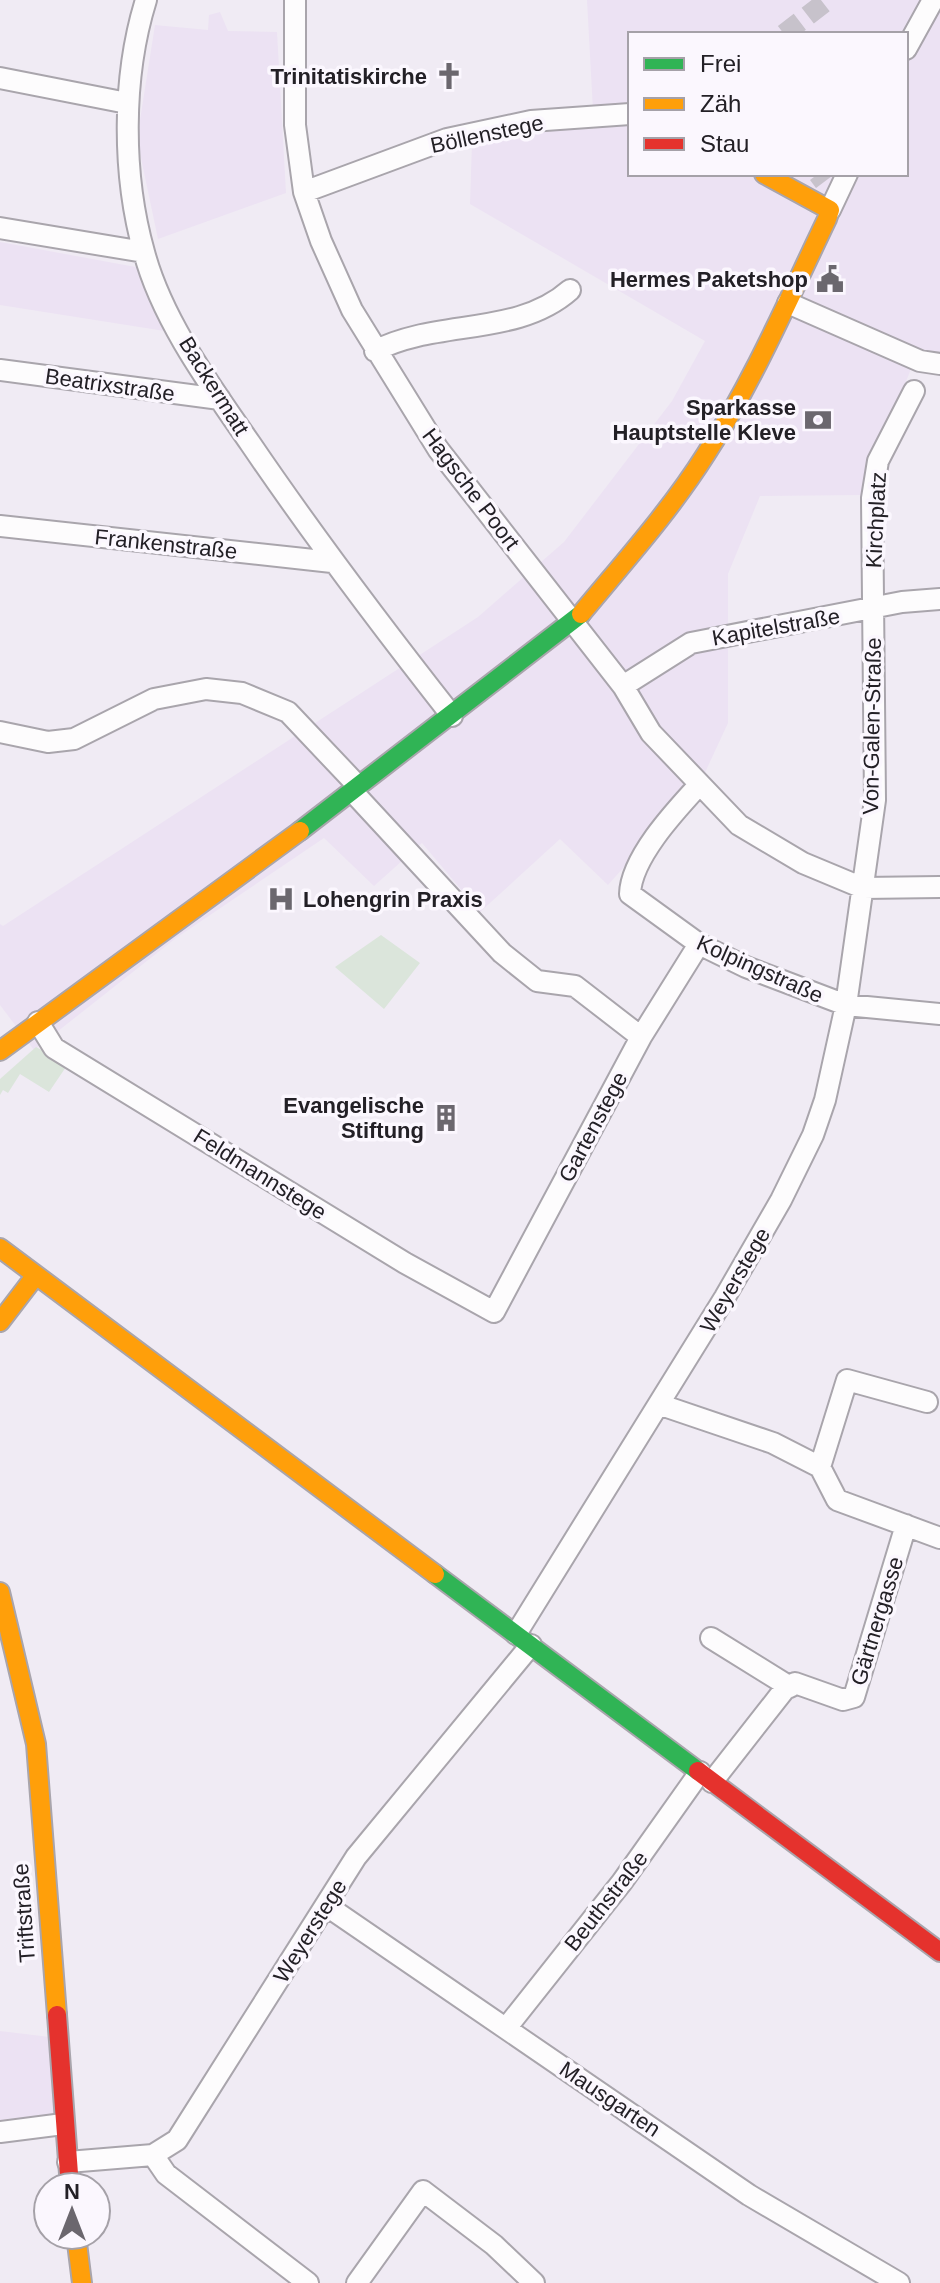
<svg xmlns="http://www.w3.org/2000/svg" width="940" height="2283" font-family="Helvetica,sans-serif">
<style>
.built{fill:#ece2f3;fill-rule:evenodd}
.green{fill:#dbe5db}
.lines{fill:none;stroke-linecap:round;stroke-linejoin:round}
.street-tunnel{stroke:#c7c2cb;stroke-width:20;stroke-dasharray:20 10;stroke-linecap:butt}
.street-casing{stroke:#a9a5ac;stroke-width:24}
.fast-casing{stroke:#a9a5ac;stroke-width:22}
.slow-casing{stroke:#a9a5ac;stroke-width:22}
.jam-casing{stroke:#a9a5ac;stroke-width:22}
.street{stroke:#fdfcfd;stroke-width:20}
.fast{stroke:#30b455;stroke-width:18}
.slow{stroke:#ff9f0a;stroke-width:18}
.jam{stroke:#e5322d;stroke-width:18}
.labels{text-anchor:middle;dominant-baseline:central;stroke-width:7;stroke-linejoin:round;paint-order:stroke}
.poi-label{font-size:22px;font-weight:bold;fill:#232026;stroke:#fbf7fe;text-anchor:end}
.street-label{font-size:22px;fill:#232026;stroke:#fbf7fe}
</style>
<rect width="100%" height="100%" fill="#f0ebf4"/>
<path class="built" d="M587,0H940V369H911L860,495L760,496L728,574V723L702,779L608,885L560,839L480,912L422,843L374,886L324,838L176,938L34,1050L0,1005V924L3,926L478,617L564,542L672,401L705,341L470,204L472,143L475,137L547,129H594ZM630,34H906V174H630Z
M220,12L228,31L277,32L286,193L158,239L137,139L155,25L208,30L209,15Z
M0,242L141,268L171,332L0,305Z
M0,2031L58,2038L63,2124L0,2132Z"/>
<path class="green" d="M381,935L420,963L384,1009L335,967Z
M36,1047L68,1064L49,1092L20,1074L8,1093L3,1090L0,1095V1079Z"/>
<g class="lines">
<path class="street-tunnel" d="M784,34L828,0
M818,174L824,182"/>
<g class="street-casing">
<path id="street" d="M146,0C122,77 122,174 144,252C162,320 210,385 250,443C314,537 382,627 452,716
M295,0V125L304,192L321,241L352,310L438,449L623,686L651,733L739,825L803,863L863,888L940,887
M906,49L933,0
M0,78L127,103
M304,192L447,139L531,121L630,114
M830,210L847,174
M0,228L144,252
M788,303L920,361L940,364
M375,351C436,319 517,337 570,290
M0,370L220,399
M0,526L332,562
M623,686L691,643L902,602L940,599
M0,732L48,742L74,739L154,699L206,689L242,693L288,712L358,786
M699,785C675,811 631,858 630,894L699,944L746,967L846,1005L940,1014
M352,791L502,953L537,981L575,986L641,1037
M38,1022L54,1048L405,1263L494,1312L641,1037L699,944
M661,1405L773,1443L820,1467L837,1500L940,1538
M820,1467L847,1380L927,1402
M516,1634L725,1297L781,1200L813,1135L825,1100L846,1005L875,800L872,498L878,461L914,391
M711,1638L790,1687
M712,1782L784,1690L795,1683L843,1700L854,1697L906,1525
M327,1906L749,2195L899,2283
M507,2027L622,1882L700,1772
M0,2132L63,2124
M153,2155L166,2174L308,2283
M68,2162L153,2155L177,2140L356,1857L531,1645
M357,2283L423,2191L494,2245L534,2283"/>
</g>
<g class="fast-casing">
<path id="fast" d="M300,831L581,614
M435,1574L698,1771"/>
</g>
<g class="slow-casing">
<path id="slow" d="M581,614C624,562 670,511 706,454C754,380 789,298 827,219L830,210L764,174
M0,1051L300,831
M0,1248L435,1574
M0,1322L36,1275
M0,1592L36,1744L57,2015
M76,2235L82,2283"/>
</g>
<g class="jam-casing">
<path id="jam" d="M698,1771L940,1952
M57,2015L70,2187"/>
</g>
<use href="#street" class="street"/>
<use href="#fast" class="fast"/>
<use href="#slow" class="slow"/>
<use href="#jam" class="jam"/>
</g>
<defs>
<g id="church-bare" transform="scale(2.16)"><path d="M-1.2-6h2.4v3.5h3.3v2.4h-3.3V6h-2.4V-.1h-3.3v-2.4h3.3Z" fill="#6b676e" stroke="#fbf7fe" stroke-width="2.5" paint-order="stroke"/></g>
<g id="civic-bare" transform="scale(2.16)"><path d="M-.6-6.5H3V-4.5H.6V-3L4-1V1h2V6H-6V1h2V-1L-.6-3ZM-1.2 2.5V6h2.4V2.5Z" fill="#6b676e" stroke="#fbf7fe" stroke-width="2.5" paint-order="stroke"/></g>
<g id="bank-bare" transform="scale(2.16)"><path d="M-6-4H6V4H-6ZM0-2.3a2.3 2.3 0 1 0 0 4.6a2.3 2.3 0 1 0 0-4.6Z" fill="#6b676e" stroke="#fbf7fe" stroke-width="2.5" paint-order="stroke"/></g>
<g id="hospital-bare" transform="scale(2.16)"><path d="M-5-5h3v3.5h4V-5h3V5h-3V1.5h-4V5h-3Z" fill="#6b676e" stroke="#fbf7fe" stroke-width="2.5" paint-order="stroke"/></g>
<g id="building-bare" transform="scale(2.16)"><path d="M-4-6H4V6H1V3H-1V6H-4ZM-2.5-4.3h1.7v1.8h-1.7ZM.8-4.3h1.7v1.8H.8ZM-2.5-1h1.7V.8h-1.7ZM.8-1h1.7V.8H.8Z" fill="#6b676e" stroke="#fbf7fe" stroke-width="2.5" paint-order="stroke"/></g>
</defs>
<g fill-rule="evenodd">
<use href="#church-bare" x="449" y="76"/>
<use href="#civic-bare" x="830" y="279"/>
<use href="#bank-bare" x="818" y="420"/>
<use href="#hospital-bare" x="281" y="899"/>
<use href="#building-bare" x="446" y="1118"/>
</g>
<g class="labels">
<g class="poi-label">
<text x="427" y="76">Trinitatiskirche</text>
<text x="808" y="279">Hermes Paketshop</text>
<text x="796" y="407">Sparkasse<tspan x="796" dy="25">Hauptstelle Kleve</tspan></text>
<text x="303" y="899" text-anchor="start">Lohengrin Praxis</text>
<text x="424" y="1105">Evangelische<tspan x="424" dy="25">Stiftung</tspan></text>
</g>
<g class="street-label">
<text transform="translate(487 134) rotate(-12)">Böllenstege</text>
<text transform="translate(110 385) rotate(8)">Beatrixstraße</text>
<text transform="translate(214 386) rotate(58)">Backermatt</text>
<text transform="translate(471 489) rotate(53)">Hagsche Poort</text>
<text transform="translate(876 520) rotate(-87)">Kirchplatz</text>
<text transform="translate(166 544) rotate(6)">Frankenstraße</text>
<text transform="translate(776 627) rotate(-10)">Kapitelstraße</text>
<text transform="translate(872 726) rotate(-89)">Von-Galen-Straße</text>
<text transform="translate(760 969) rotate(24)">Kolpingstraße</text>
<text transform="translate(593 1127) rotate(-62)">Gartenstege</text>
<text transform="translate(260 1174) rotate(32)">Feldmannstege</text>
<text transform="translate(735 1280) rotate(-60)">Weyerstege</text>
<text transform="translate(877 1621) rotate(-73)">Gärtnergasse</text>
<text transform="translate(606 1901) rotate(-52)">Beuthstraße</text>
<text transform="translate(24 1913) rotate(-94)">Triftstraße</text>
<text transform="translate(310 1931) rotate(-58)">Weyerstege</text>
<text transform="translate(610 2099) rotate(34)">Mausgarten</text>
</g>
</g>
<rect x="628" y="32" width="280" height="144" fill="#fbf7fe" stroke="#a5a1a8" stroke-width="2"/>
<rect x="644" y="58" width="40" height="12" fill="#30b455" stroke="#a5a1a8" stroke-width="2"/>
<text x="700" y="72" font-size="24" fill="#232026">Frei</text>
<rect x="644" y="98" width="40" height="12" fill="#ff9f0a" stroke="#a5a1a8" stroke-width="2"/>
<text x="700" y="112" font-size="24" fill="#232026">Zäh</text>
<rect x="644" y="138" width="40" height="12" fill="#e5322d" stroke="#a5a1a8" stroke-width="2"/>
<text x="700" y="152" font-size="24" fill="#232026">Stau</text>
<g transform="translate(72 2211)"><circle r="38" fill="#fbf7fe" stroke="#a5a1a8" stroke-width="2"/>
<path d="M0-6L14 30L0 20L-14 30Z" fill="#6b676e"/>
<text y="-12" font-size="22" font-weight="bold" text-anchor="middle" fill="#232026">N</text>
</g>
</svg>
